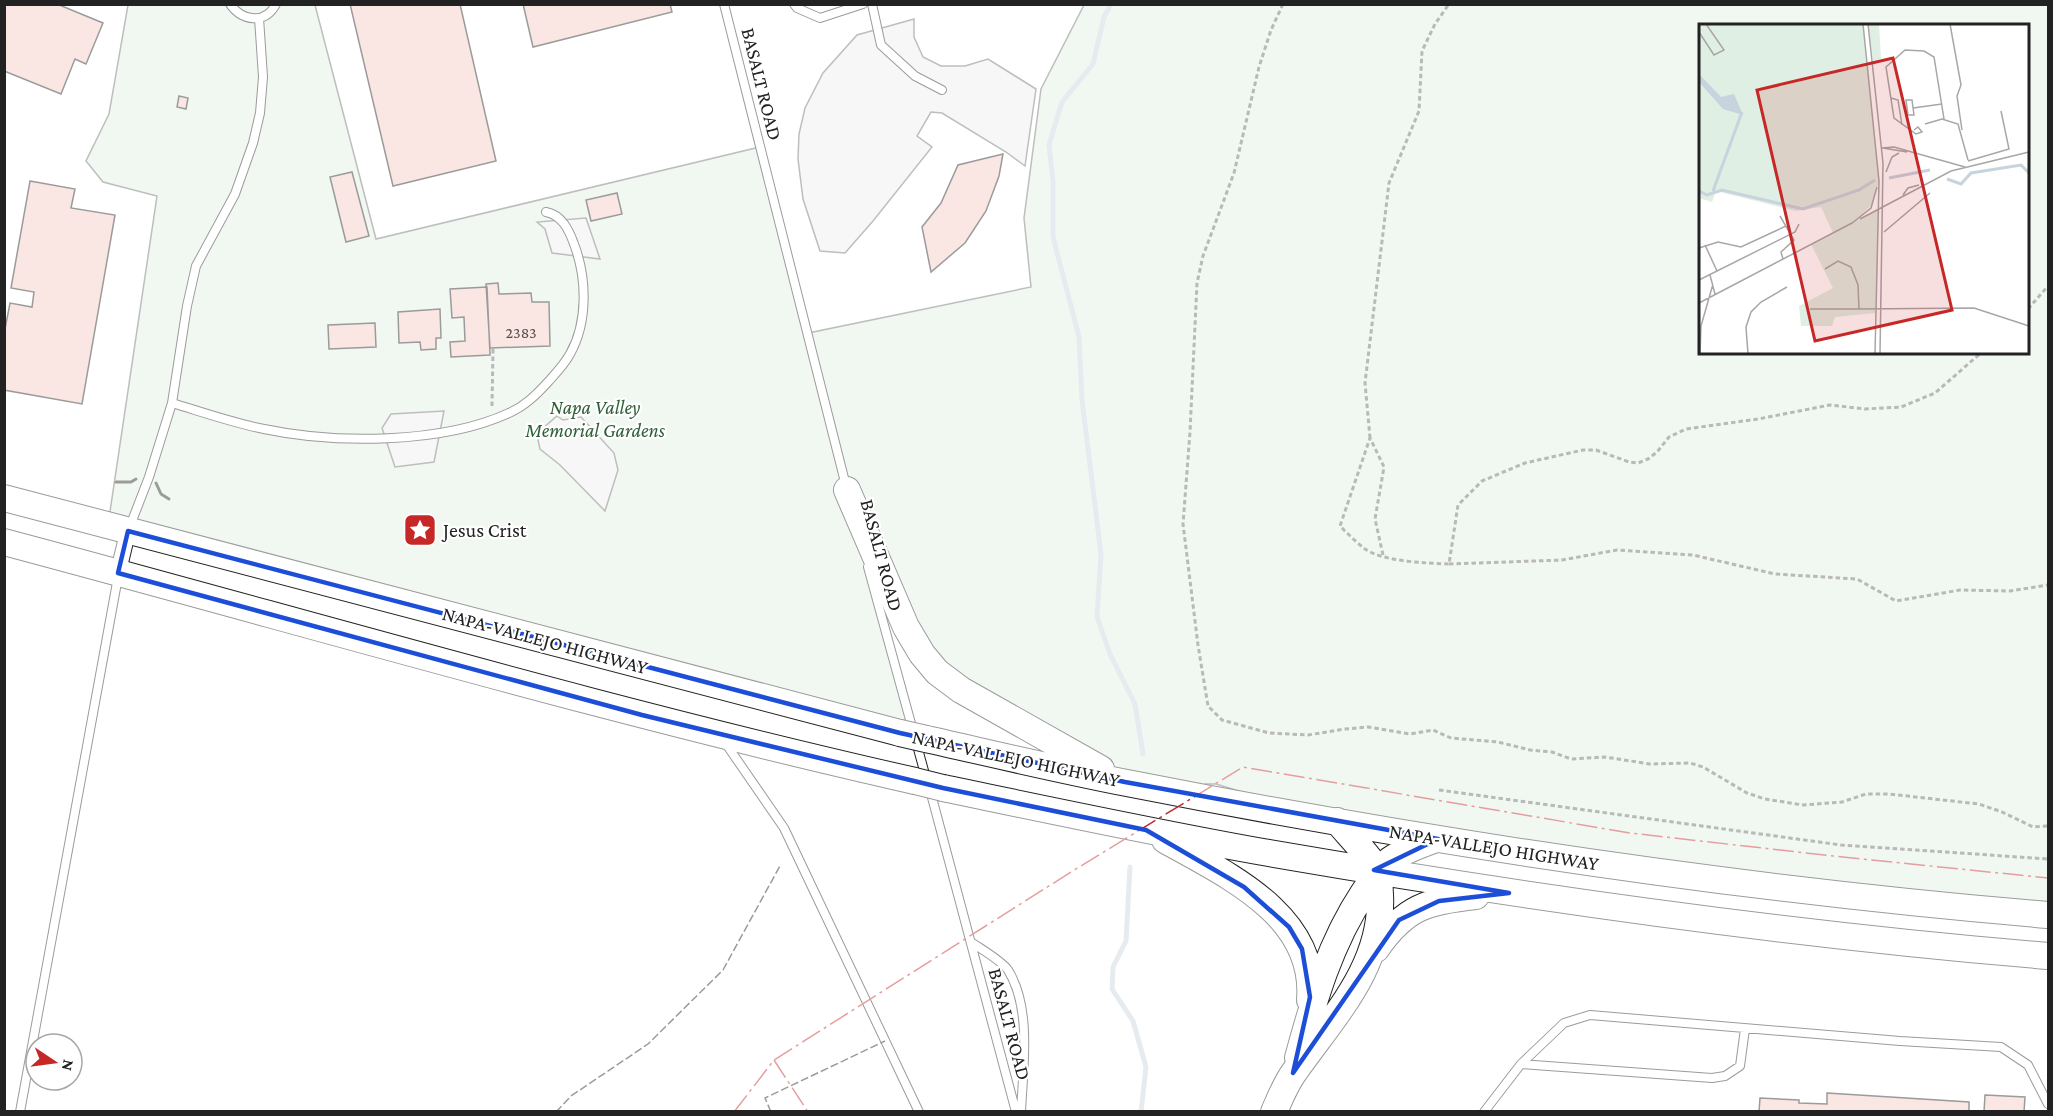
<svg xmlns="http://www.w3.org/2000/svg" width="2053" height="1116" font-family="'Crimson Pro',serif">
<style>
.green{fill:#e0efe3;stroke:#6f6f6f;stroke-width:1.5;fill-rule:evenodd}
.parking{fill:#ededed;stroke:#6f6f6f;stroke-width:1.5}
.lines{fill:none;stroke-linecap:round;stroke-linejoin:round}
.stream{stroke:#c7d3dd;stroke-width:5}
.building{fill:#f3c9c0;stroke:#222;stroke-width:1.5}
.lane-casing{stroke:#222;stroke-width:10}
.street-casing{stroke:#222;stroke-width:17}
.primary-casing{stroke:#222;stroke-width:28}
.path{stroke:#646464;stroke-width:3;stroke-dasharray:4.5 3;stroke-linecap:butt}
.lane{stroke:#fff;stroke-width:8}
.street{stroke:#fff;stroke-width:15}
.primary{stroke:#fff;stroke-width:26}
.primary-bridge-casing{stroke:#222;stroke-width:28;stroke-linecap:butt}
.primary-bridge{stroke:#fff;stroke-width:26}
.fence{stroke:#222;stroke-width:1.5;stroke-dasharray:8 3;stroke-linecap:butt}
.wall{stroke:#222;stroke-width:3}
.power{stroke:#c62828;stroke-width:1.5;stroke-dasharray:21 4.5 3 4.5;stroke-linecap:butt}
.marked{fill:none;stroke:#1d4ed8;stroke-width:4.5;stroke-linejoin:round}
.labels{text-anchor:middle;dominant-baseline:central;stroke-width:4.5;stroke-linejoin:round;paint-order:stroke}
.number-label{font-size:16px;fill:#564c4a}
.street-label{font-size:20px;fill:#222;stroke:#fff}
.park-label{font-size:20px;font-style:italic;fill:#2f5e38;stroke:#fff}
.poi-label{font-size:20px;fill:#222;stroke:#fff;text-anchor:start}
.inset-river{fill:none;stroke:#c7d3dd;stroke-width:3}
.inset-road{fill:none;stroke:#a7a7a7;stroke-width:1.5}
.view{fill:#c62828;fill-opacity:0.15;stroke:#c62828;stroke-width:3}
.inset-edge{fill:none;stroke:#222;stroke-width:3}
</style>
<rect width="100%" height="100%" fill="#fff"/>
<path class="green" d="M128,5H315L376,239L760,147L808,333L1031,287L1024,218L1041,89L1084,5H2048V915L1337,821L1216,784H1205L1204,797L1125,782L937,672L849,495L914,733L108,525L157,196L103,182L86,161L109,114ZM1700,26H2028V352H1700Z"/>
<path class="parking" d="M914,19V37L923,57L941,66H965L988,59L1036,89L1025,166L1006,152L942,113L931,112L917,136L932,147L873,221L845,253L820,251L803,199L798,159L799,134L805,108L823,73L857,35Z
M586,218L600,259L552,253L545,229L537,222Z
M444,411L434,462L395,467L382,428L391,414Z
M557,416L563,420L581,417L614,453L618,470L605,511L560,465L540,449L538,440L542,429Z"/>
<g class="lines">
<path class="stream" d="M1111,4L1104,17L1093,64L1062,102L1049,145L1053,182V237L1079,337L1082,400L1101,554L1097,617L1110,654L1135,704L1143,754
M1130,867L1126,941L1113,967L1112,989L1133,1021L1146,1067L1141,1112"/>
</g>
<path class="building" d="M4,4H57L103,23L86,64L75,59L61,94L4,71Z
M350,4H460L496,161L393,186Z
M523,4H670L672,12L533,47Z
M179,96L188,98L186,109L177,107Z
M1003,154L999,176L986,211L965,243L931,272L922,227L941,203L958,165Z
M352,172L369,236L346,242L330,177Z
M30,181L75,189L71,208L115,215L82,404L4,390V334L10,303L32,307L34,292L11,288Z
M617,193L622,214L591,221L586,200Z
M498,283L499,294L531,293L532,302H549L550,346L490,348L486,284Z
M487,287L490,355L451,357L450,342L465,341L464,317L452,318L450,289Z
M440,309L441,338H436V349L421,350L420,342L399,343L398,312Z
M375,323L376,347L329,349L328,325Z
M1827,1093L1969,1102V1112H1759L1760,1098L1799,1100V1103L1827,1104Z
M1985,1095L2025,1097L2024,1112H1984Z"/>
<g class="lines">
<g class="lane-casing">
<path id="lane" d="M230,4C242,21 265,25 276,4
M724,4L846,486
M794,4L797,8L820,18L863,4
M872,4L881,45L915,76L942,90
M172,403L187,306L196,266L235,194L253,143L260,113L263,77L259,18
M130,526L149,477L172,403C202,412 233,423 264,429C335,444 442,444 509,413C525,406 536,395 548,382C556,373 564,365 570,354C588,322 587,278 574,244C569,230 562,215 546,212
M868,567L926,778
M724,741L784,828L919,1112
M930,790L1016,1112
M971,942C981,949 1002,961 1008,970C1032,1008 1023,1068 1021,1112
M1521,1064L1712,1078L1725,1076L1740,1066L1745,1029
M20,1112L118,577
M1484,1112L1521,1064L1564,1023L1590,1015L1900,1041L2001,1047L2028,1065L2048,1104"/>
</g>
<g class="street-casing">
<path id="street" d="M118,573L128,531"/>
</g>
<g class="primary-casing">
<path id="primary" d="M847,490L906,627L922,654L937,672L961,690L1101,769
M4,498L900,733
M4,542C308,623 609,712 915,781
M926,739C993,754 1060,770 1127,783C1432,843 1739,889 2048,915
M943,788C1049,810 1156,833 1263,852C1523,897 1785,934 2048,956
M1165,840C1227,875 1317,915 1310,1000
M1376,949C1405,907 1427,901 1476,896
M1298,1058C1314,999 1330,943 1364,892C1372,880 1379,869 1390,860C1404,850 1421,845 1436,839
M1274,1112C1280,1098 1286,1083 1295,1071C1333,1017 1384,965 1380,894C1379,887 1381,877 1378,871C1374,861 1346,832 1337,821"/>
</g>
<path class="path" d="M1283,4L1271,30L1259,67L1234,173L1203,256L1197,283L1190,432L1183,524L1198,645L1208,706L1222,720L1269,733L1308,735L1345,729L1368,727L1410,734L1433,730L1451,738L1498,742L1530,750L1552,752L1571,759L1605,757L1650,764L1690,763L1703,767L1747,793L1765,799L1803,805L1842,802L1866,794H1889L1979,804L2002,812L2033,827L2048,826
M2028,309L2048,286
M492,406L493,348
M1370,438L1365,383L1389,183L1419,111L1422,51L1435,24L1449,4
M1383,555L1375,519L1384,467L1370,438L1340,526C1348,534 1356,542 1365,549C1384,562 1427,563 1449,564L1458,505L1482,481L1525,463L1583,450H1596L1629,462L1638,463L1648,459L1657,452L1669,437L1686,429L1758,419L1830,405L1865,409L1901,407L1935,393L1982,352
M1449,564L1562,560L1617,550L1693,555L1775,574L1857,579L1896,601L1960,590L2010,591L2048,585
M1439,790L1841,845L2048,859"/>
<use href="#lane" class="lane"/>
<use href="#street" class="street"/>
<use href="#primary" class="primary"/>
<g class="primary-bridge-casing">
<path id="primary-bridge" d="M900,733L926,739
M915,781L943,788"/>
</g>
<use href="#primary-bridge" class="primary-bridge"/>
<path class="fence" d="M556,1112L571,1096L648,1044L723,970L781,864
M771,1112L765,1098L885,1041"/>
<path class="wall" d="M116,482H131L136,479
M156,483L161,494L169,499"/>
<path class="power" d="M774,1060L808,1112
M734,1112L774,1060L1071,872L1243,767L1630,833L1833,856L2048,878"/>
</g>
<path d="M0 0H2053V1116H0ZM128,531L900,733L1125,782L1438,839L1374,870L1509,893L1439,901L1399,920L1293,1073L1310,997L1302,949L1289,927L1244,887L1146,830L943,788L642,715L118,573Z" fill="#fff" fill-opacity=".55" fill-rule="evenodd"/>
<path class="marked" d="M128,531L900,733L1125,782L1438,839L1374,870L1509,893L1439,901L1399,920L1293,1073L1310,997L1302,949L1289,927L1244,887L1146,830L943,788L642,715L118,573Z"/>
<defs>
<g id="sight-square" transform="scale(1.725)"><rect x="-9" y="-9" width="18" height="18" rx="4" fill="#c62828" stroke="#fff"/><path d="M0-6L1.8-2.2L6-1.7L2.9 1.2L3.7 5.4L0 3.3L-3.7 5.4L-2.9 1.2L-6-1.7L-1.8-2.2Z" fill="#fff"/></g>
</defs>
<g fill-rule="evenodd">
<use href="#sight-square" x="420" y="530"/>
</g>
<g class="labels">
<g class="number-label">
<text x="521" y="332">2383</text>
</g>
<g class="street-label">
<text transform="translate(762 84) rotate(76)">BASALT ROAD</text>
<text transform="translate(882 555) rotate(75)">BASALT ROAD</text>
<text transform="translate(545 640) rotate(15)">NAPA-VALLEJO HIGHWAY</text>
<text transform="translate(1016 758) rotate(12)">NAPA-VALLEJO HIGHWAY</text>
<text transform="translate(1494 847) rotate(9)">NAPA-VALLEJO HIGHWAY</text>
<text transform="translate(1010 1024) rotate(75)">BASALT ROAD</text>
</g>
<g class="park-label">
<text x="595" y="407">Napa Valley<tspan x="595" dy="23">Memorial Gardens</tspan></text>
</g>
<g class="poi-label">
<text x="443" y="530">Jesus Crist</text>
</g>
</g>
<g transform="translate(1699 24)">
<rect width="330" height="330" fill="#fff"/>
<path d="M0,0H164L180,157L173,180L157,197L180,185L177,289L136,293L133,302H102L100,282L134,264L112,220L134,209L122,183L97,187L17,167L13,178L0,174ZM169,0H180L182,34L175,42Z" fill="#e0efe3"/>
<path d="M0,50L22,73L35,70L44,91L24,85L0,58Z" fill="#c7d3dd"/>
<path class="inset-river" d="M190,154L231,146M248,155L262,160L272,149L322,141L330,149M0,167L8,171L23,166L104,185L160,166L176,156M14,167L43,88"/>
<path class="inset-road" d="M164,0L180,157L176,330M169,0L184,139L181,330M251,0L262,61L258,72L263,106M0,8L15,31L25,26L7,0M192,74L199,76L203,101M207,76H213L215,91H209ZM214,84L243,80M226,100L243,95L259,100L269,136M215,106L219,103L223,108L217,110L195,94L187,43L206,26L225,27L235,33L245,95M183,124L195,123L266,143M184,124L208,128M269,137L310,125L302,87M187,148L193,133L200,129M204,171L209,164L220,161M81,192L95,216L82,228L84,235M161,195L252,147L330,128M152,200L172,184L178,163M185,208L231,169M6,221L18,247M0,224L19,218L42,223L87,202M126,245L139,237L152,243L159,261L160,285L275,284L330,302M11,251L16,270M0,256L96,208L100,200M0,279L153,199M111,285H160M1,330L2,302L14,260M49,330L47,303L52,288L62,278L88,263"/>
<path class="view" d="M194,34L253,286L116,317L58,66Z"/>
<rect width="330" height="330" class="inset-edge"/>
</g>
<rect width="2053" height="1116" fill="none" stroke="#222222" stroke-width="12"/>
<g transform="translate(54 1062) rotate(103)"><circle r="28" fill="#ffffff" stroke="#a7a7a7" stroke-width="1.5"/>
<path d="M0-4.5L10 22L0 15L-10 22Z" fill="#c62828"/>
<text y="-9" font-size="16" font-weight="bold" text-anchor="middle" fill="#222222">N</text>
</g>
</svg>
